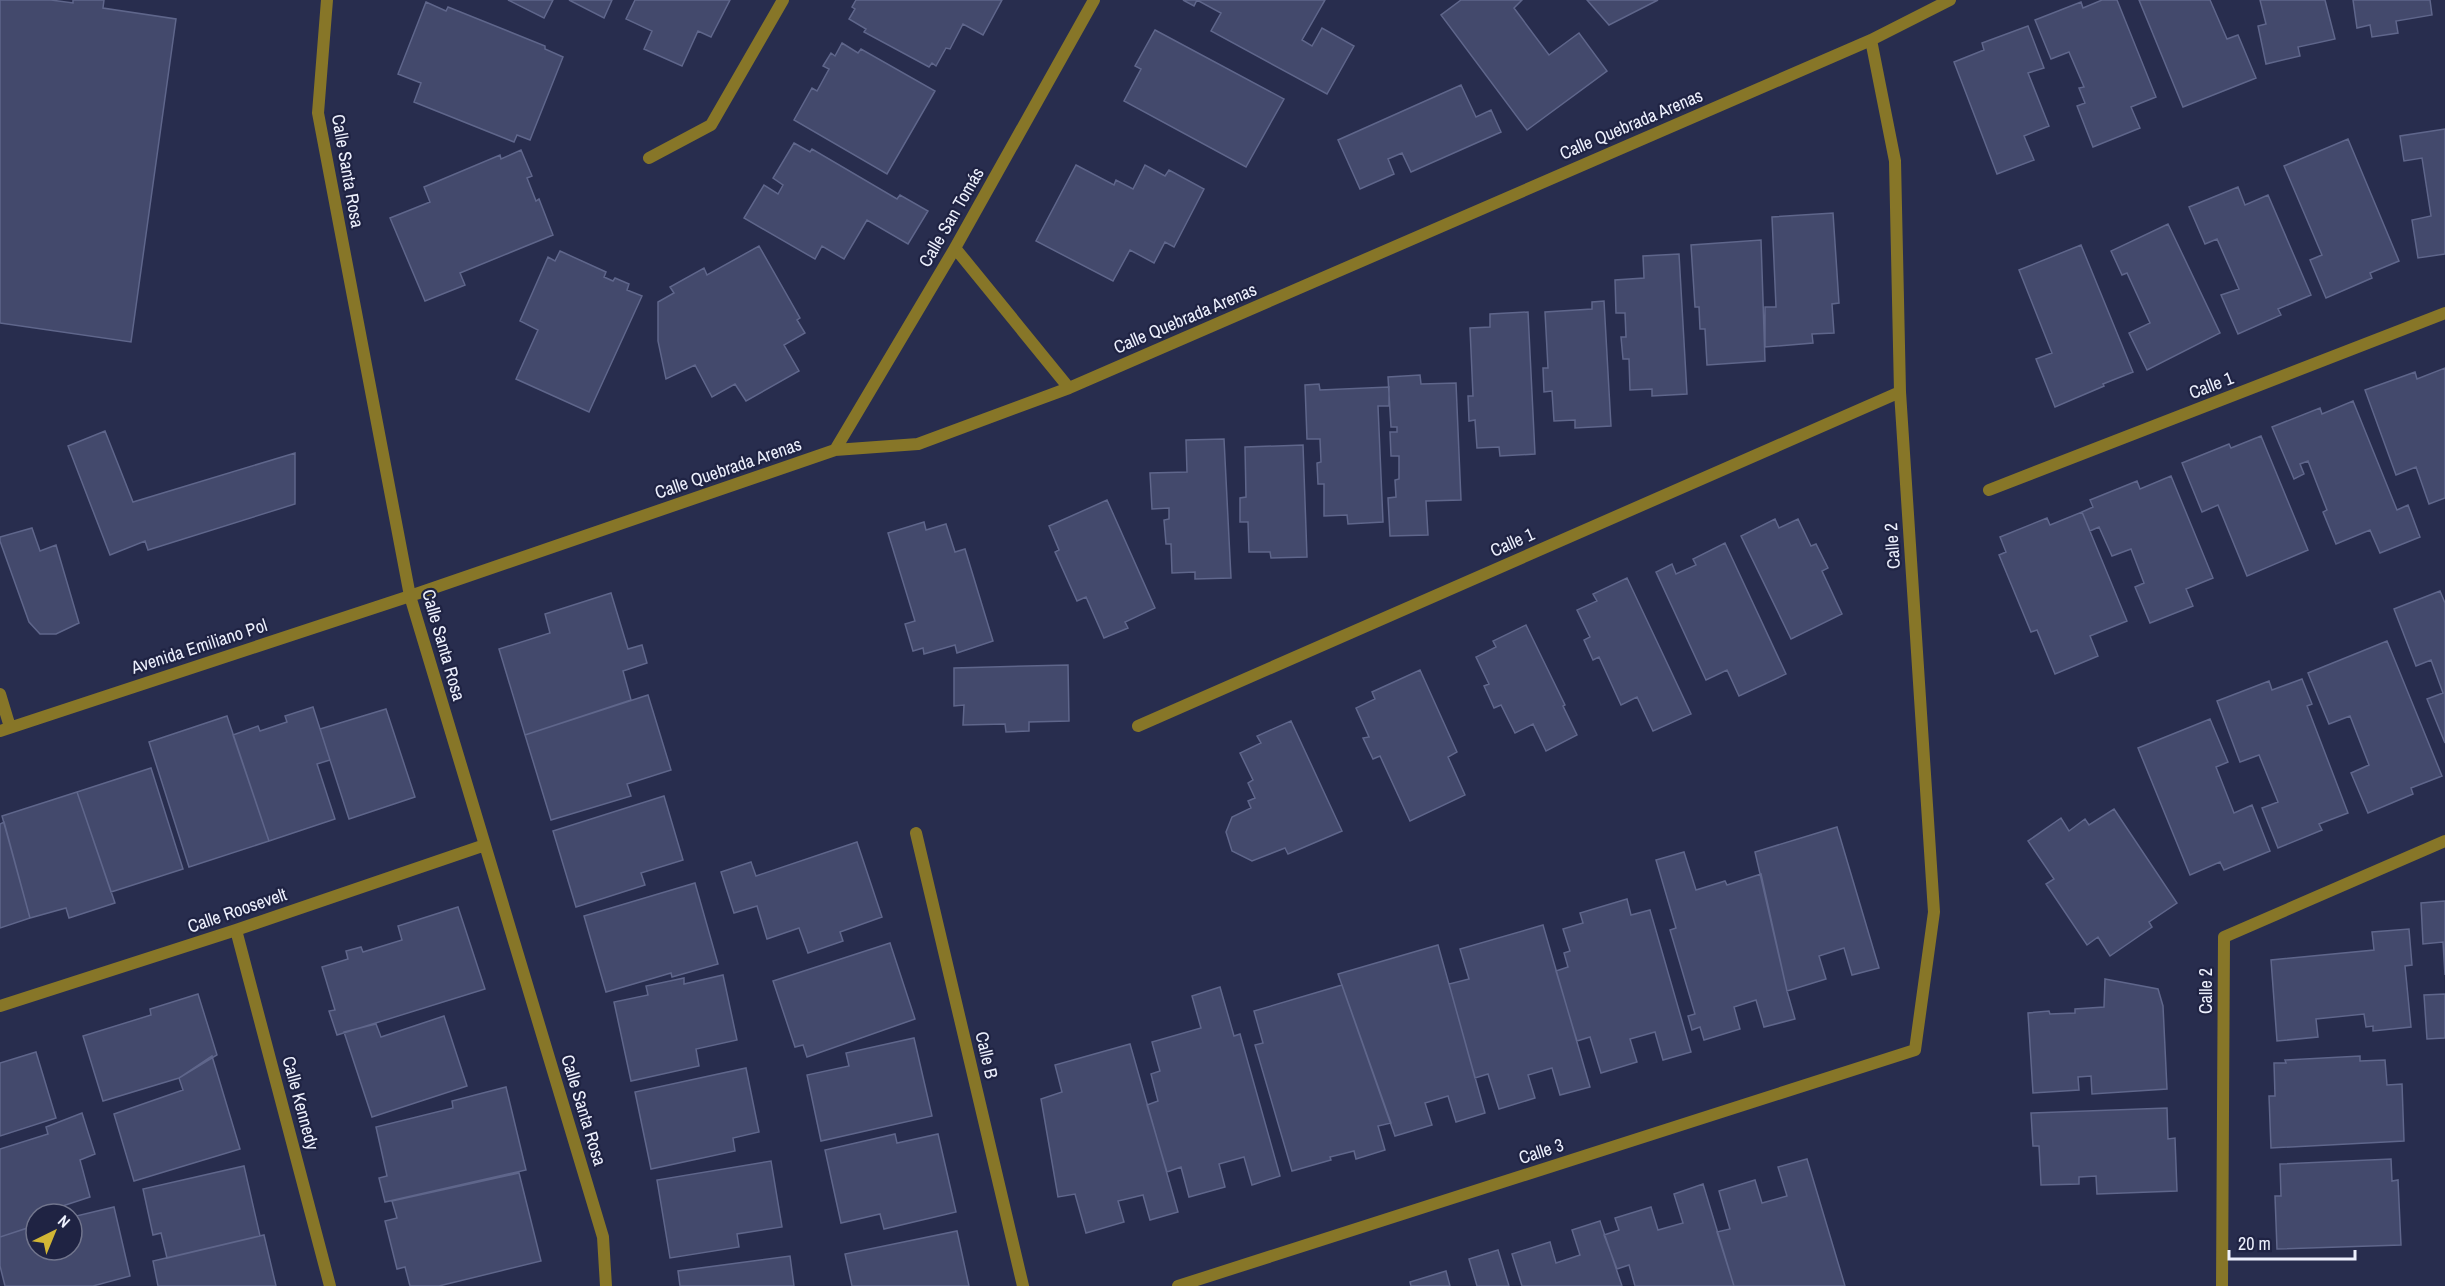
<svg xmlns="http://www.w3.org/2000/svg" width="2445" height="1286" font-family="'Archivo Narrow',sans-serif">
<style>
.building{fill:#43496c;stroke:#5f668b;stroke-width:1.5}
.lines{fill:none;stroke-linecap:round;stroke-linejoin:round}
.minor{stroke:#877628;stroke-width:12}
.labels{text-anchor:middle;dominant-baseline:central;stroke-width:4.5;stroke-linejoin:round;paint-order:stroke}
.street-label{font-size:18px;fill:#edf0fd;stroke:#1f2343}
</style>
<rect width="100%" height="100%" fill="#282d4e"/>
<path class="building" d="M0,0H51L73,3V0H104L103,8L176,19L131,342L0,323Z
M508,0H553L544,18Z
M569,0H612L604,18Z
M635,0H730L711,37L698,31L682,66L644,49L652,31L626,19Z
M856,0H1002L983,35L963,24L950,49L946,48L936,66L932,63L929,67L864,32L866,29L849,19L855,9L852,7Z
M1183,0H1325L1302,40L1312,46L1322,28L1354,46L1327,94L1211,31L1221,13L1197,0L1194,6Z
M1461,0H1522L1514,8L1549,55L1579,33L1607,71L1527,130L1441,15Z
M1587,0H1658L1609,25Z
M2102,0H2117L2156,97L2131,107L2140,128L2093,147L2077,106L2085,103L2079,88L2084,87L2069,52L2051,59L2035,20L2081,2L2083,8Z
M2139,0H2210L2227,39L2238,35L2256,78L2183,107Z
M2260,0H2325L2335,39L2298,47L2300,56L2266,64L2258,26L2266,24Z
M2353,0H2430L2432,15L2396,21L2398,33L2372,37L2370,25L2357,28Z
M426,2L446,11L448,7L545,46V49L563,57L530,140L517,135L514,142L414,102L421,83L398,74Z
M2028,26L2044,68L2028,73L2049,126L2024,136L2034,160L1997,174L1954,62L1984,50L1982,43Z
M1155,30L1284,99L1246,167L1124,101L1141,69L1135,66Z
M842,43L858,53L861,49L935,91L887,174L794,120L812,88L817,91L829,69L823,66L831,53L835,56Z
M1461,85L1476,117L1491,110L1501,132L1411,172L1402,153L1388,159L1394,174L1360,189L1338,140Z
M2445,129V254L2418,258L2412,220L2431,216L2422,158L2404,161L2400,136Z
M2348,139L2399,261L2370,273L2372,278L2326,298L2310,260L2322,255L2284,166Z
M794,143L810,152L812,149L897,199L900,195L928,211L908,244L867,220L844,259L822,246L815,259L744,218L764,185L778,194L783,185L773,178Z
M521,150L532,176L527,178L536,201L539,199L553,235L460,273L465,285L425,301L390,218L430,202L424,187L500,155L501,159Z
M1076,165L1114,185L1116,180L1133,189L1145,165L1165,176L1169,170L1204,189L1174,247L1165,242L1154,263L1130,250L1113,281L1036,241Z
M2238,187L2245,205L2268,195L2311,295L2278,309L2281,315L2238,334L2221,295L2239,289L2217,239L2205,244L2189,207Z
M1833,213L1839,303L1832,304L1834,333L1812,334L1813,343L1765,347V307H1776L1772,217Z
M2168,224L2220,333L2147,370L2129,333L2150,323L2127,273L2122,275L2111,251Z
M1761,240L1765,361L1707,365L1705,329H1700L1699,307H1695L1691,245Z
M2081,245L2133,372L2103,384L2104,386L2055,407L2036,359L2052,353L2019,270Z
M759,246L800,318L797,320L805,333L784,345L799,371L746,401L735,384L712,397L695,365L666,379L658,341V302L674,293L670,287L704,268L707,275Z
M560,251L606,272L604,277L613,281L615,278L629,284L627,290L642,296L589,412L516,379L538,330L520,321L548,257L555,261Z
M1679,254L1687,394L1652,396V389L1630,390L1629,359H1623L1621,337H1626L1625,313H1616L1615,280L1644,278L1643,256Z
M1604,301L1611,426L1575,428V420L1554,421L1552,391L1544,392L1543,368H1548L1545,312L1592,309V302Z
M1528,312L1535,454L1500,456L1499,447L1477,448L1475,420L1469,421L1468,396H1473L1470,328L1490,327V314Z
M2445,368V498L2429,504L2416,467L2396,475L2365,390L2415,372L2417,379Z
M1420,375L1421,384L1456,383L1461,500L1426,501L1428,535L1390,536L1388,498L1396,497L1395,480L1399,479V456H1391L1390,432H1397V427H1391L1388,377Z
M1319,384L1320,390L1389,387V406H1378L1383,522L1348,524L1347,515L1324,516V484H1318L1317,463L1321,462L1320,439H1307L1305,385Z
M2353,401L2397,510L2408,505L2420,537L2380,553L2370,530L2336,544L2323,512L2327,510L2308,461L2300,464L2304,474L2294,479L2272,427L2320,408L2322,414Z
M105,431L133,502L295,453V504L148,550L145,541L110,555L68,446Z
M2261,436L2308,550L2247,576L2218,505L2202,512L2182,463L2229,444L2231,448Z
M1224,439L1231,578L1195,579V572L1172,573L1171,544H1166L1164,520L1169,519V508L1152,509L1150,473L1187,472L1186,440Z
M1303,445L1307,557L1271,558L1270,552H1249L1248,522H1240V498L1246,497L1245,447Z
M2171,476L2213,578L2186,589L2193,606L2150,623L2135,587L2144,583L2131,549L2112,556L2099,527L2090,531L2082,512L2093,507L2090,500L2137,481L2140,489Z
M1107,500L1155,608L1125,622L1128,628L1104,638L1086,597L1077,601L1055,552L1059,550L1049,526Z
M2082,512L2127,621L2090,636L2098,656L2055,674L2037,630L2031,632L1999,555L2006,552L2000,537L2047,518L2050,525Z
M1775,519L1779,528L1798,519L1811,546L1816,544L1828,568L1822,571L1842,614L1791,639L1741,536Z
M924,522L926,530L946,524L955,552L965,549L993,641L957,653L955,645L924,654L923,648L913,651L905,624L915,621L888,533Z
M32,528L40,551L56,545L79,623L56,634H40L29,622L0,541V537Z
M1725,543L1786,674L1739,696L1727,670L1706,680L1656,572L1672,564L1676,574L1696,565L1693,559Z
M1627,578L1691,714L1653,731L1637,697L1621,705L1599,657L1593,660L1584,640L1590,637L1577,610L1597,601L1593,594Z
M2440,591L2445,603V743L2427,699L2443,693L2431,660L2416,666L2394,609Z
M611,593L628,649L642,645L647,663L623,671L631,700L525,735L499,649L550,633L545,614Z
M1526,625L1565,705L1563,706L1577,735L1546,751L1533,724L1515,733L1501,705L1494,708L1484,686L1489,684L1476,657L1496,647L1493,641Z
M2387,641L2442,776L2411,788L2413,794L2368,813L2351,773L2369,765L2350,716L2329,724L2308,673Z
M1068,665L1069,721L1029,722V731L1006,732L1005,724L963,725L964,705L954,706V668Z
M1420,670L1457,752L1448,757L1465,795L1410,821L1380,756L1373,759L1363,738L1369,737L1356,708L1375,699L1372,692Z
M2302,679L2312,704L2307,706L2348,813L2319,824L2322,830L2278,848L2262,808L2278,802L2259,755L2240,762L2217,701L2269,681L2272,690Z
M648,695L671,770L627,784L631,796L551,820L525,735Z
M313,707L330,760L317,764L335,819L269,841L233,735L258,726L260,731L287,722L285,716Z
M386,709L415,797L349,819L320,729Z
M227,716L269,841L189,867L149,742Z
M2210,719L2228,762L2216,767L2234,813L2252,805L2270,851L2224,870L2220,862L2190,875L2138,748Z
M1291,721L1342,831L1288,854L1285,848L1252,861L1232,851L1226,832L1232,817L1251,808L1248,801L1255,798L1248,783L1253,780L1240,753L1261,743L1257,736Z
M151,768L183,869L111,892L77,792Z
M77,792L115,903L69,918L66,908L30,918L2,816Z
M664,796L683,860L641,873L645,885L576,907L553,831Z
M2114,809L2177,903L2149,922L2152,927L2110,956L2098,937L2087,945L2046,884L2054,879L2028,841L2061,818L2069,831L2085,819L2089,825Z
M4,822L30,918L0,928V824Z
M1837,827L1879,968L1852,975L1844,948L1819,956L1826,979L1787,991L1755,852Z
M857,842L882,917L840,932L843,941L808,953L799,928L767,939L757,906L734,913L721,872L751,862L756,876Z
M1684,852L1696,890L1725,881L1727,885L1761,874L1787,991L1795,1019L1764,1027L1756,1000L1734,1007L1740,1029L1704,1040L1700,1027L1692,1030L1688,1016L1695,1014L1670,930L1676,928L1656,860Z
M695,883L718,964L672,977L671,973L606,992L584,916Z
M1627,899L1631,915L1650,910L1691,1052L1663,1060L1655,1032L1630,1039L1637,1062L1601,1073L1590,1037L1577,1041L1556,971L1568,967L1564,953L1570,951L1563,929L1583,923L1580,913Z
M2445,901V975L2443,942L2423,944L2421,903Z
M458,907L485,989L337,1035L329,1011L335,1010L322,967L348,959L346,951L361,947L363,952L402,940L398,926Z
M1543,925L1590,1087L1560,1095L1552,1068L1528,1075L1535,1098L1499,1109L1488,1074L1475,1078L1449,984L1469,979L1460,949Z
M2409,929L2412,965L2405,966L2411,1027L2373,1031V1026L2366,1027L2364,1014L2316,1019L2318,1037L2277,1041L2271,960L2374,950L2372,932Z
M890,943L915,1019L807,1057L803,1045L795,1047L773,981Z
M1438,945L1485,1113L1456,1122L1448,1096L1425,1103L1432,1125L1395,1136L1338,974Z
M723,975L737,1040L696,1049L699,1066L631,1081L614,1002L648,995L646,986L684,978V984Z
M2105,979L2158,989L2163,1006L2167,1089L2092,1094L2091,1076L2078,1077L2079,1090L2033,1093L2028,1013L2049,1011L2050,1014L2075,1013V1009L2104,1007Z
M1342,985L1391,1123L1378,1126L1385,1150L1356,1159L1354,1151L1330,1157L1331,1160L1292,1171L1255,1045L1263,1043L1254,1011Z
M1220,987L1234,1036L1240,1034L1280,1176L1252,1185L1244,1157L1219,1164L1225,1187L1189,1197L1181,1167L1167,1172L1147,1105L1158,1101L1151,1074L1160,1071L1152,1042L1201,1028L1192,996Z
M198,994L217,1055L179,1078L103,1101L83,1036L151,1015L150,1009Z
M2445,994V1038L2427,1039L2424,995Z
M444,1016L467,1086L372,1117L344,1032L376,1024L381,1037Z
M914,1038L932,1116L821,1141L807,1075L849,1066L846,1053Z
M1130,1044L1178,1212L1150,1220L1143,1195L1118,1201L1124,1222L1086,1233L1075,1194L1058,1197L1041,1099L1062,1092L1055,1065Z
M36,1052L56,1118L0,1136V1063Z
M212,1056L240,1149L134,1181L114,1114L183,1090L179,1078Z
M2360,1056V1061L2385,1060L2387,1085L2402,1084L2404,1141L2271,1148L2269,1096H2275L2274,1063H2286L2285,1060Z
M746,1068L759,1132L733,1138L735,1151L651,1169L635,1092Z
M506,1087L526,1170L385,1202L379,1178L387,1176L376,1127L453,1108L452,1101Z
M2167,1108L2168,1139L2175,1138L2177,1191L2097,1194L2096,1176L2079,1177V1184L2041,1185L2039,1146H2033L2031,1113Z
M82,1113L95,1154L80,1160L90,1197L32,1216L34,1226L0,1237V1149L48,1134L46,1127Z
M895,1134L897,1143L938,1134L956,1212L884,1229L880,1214L841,1223L825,1150Z
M1807,1159L1845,1286H1734L1717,1232L1730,1229L1719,1191L1755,1180L1762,1203L1787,1196L1778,1167Z
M2391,1159L2392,1181L2398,1180L2401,1245L2277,1249L2275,1196H2281L2280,1164Z
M771,1161L782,1227L737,1234L739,1247L670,1258L657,1180Z
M244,1166L260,1236L167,1258L161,1233L153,1235L143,1189Z
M519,1173L541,1261L439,1286H410L405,1267L397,1269L385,1221L397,1218L392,1201Z
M1703,1184L1734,1286H1635L1629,1265L1617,1269L1604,1235L1619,1230L1615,1218L1651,1207L1658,1230L1683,1223L1674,1194Z
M114,1207L130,1276L93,1286H5L0,1266V1237L36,1225V1250H72V1217Z
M1600,1221L1622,1286H1522L1512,1254L1550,1242L1556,1263L1580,1255L1572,1230Z
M957,1231L969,1286H852L845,1254Z
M264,1235L276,1286H158L153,1261Z
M1498,1250L1509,1286H1477L1469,1259Z
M790,1256L794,1286H680L678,1271Z
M1446,1271L1450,1286H1411L1410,1282Z"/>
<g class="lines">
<path class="minor" d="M327,0L318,113L410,596L603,1237L606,1286
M649,158L711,125L783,0
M955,248L1069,388
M835,450L955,248L1094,0
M1989,490L2445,313
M0,694L10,727
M1138,726L1900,392
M0,731L410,596L835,450L918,444L1069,388L1871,40L1950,0
M916,833L1023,1286
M236,930L330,1286
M0,1006L236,930L485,845
M1178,1286L1915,1050L1934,912L1900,392L1895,161L1871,40
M2222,1286L2224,937L2445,841"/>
</g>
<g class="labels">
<g class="street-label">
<text transform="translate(1631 124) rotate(-23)">Calle Quebrada Arenas</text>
<text transform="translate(348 171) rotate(80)">Calle Santa Rosa</text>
<text transform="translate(951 217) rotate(-60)">Calle San Tomás</text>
<text transform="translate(1185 318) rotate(-23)">Calle Quebrada Arenas</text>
<text transform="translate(2211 385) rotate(-21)">Calle 1</text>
<text transform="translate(728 468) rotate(-19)">Calle Quebrada Arenas</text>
<text transform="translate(1512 542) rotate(-24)">Calle 1</text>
<text transform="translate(1892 546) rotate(-94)">Calle 2</text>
<text transform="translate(444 645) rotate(74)">Calle Santa Rosa</text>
<text transform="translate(199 646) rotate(-18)">Avenida Emiliano Pol</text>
<text transform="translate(237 910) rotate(-19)">Calle Roosevelt</text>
<text transform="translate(2205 991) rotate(-90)">Calle 2</text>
<text transform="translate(987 1055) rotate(77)">Calle B</text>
<text transform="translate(301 1103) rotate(75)">Calle Kennedy</text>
<text transform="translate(584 1110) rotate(73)">Calle Santa Rosa</text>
<text transform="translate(1541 1151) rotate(-18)">Calle 3</text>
</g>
</g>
<g transform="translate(54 1232) rotate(43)"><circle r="28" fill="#1f2343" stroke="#71758d" stroke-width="1.5"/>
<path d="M0-4.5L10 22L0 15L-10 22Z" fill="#d2b635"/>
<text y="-9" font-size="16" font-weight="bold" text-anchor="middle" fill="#edf0fd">N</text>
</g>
<path d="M2229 1250v9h126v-9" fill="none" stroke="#edf0fd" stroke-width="3"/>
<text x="2238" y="1250" font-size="18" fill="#edf0fd" stroke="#1f2343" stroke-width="4.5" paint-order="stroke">20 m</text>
</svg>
